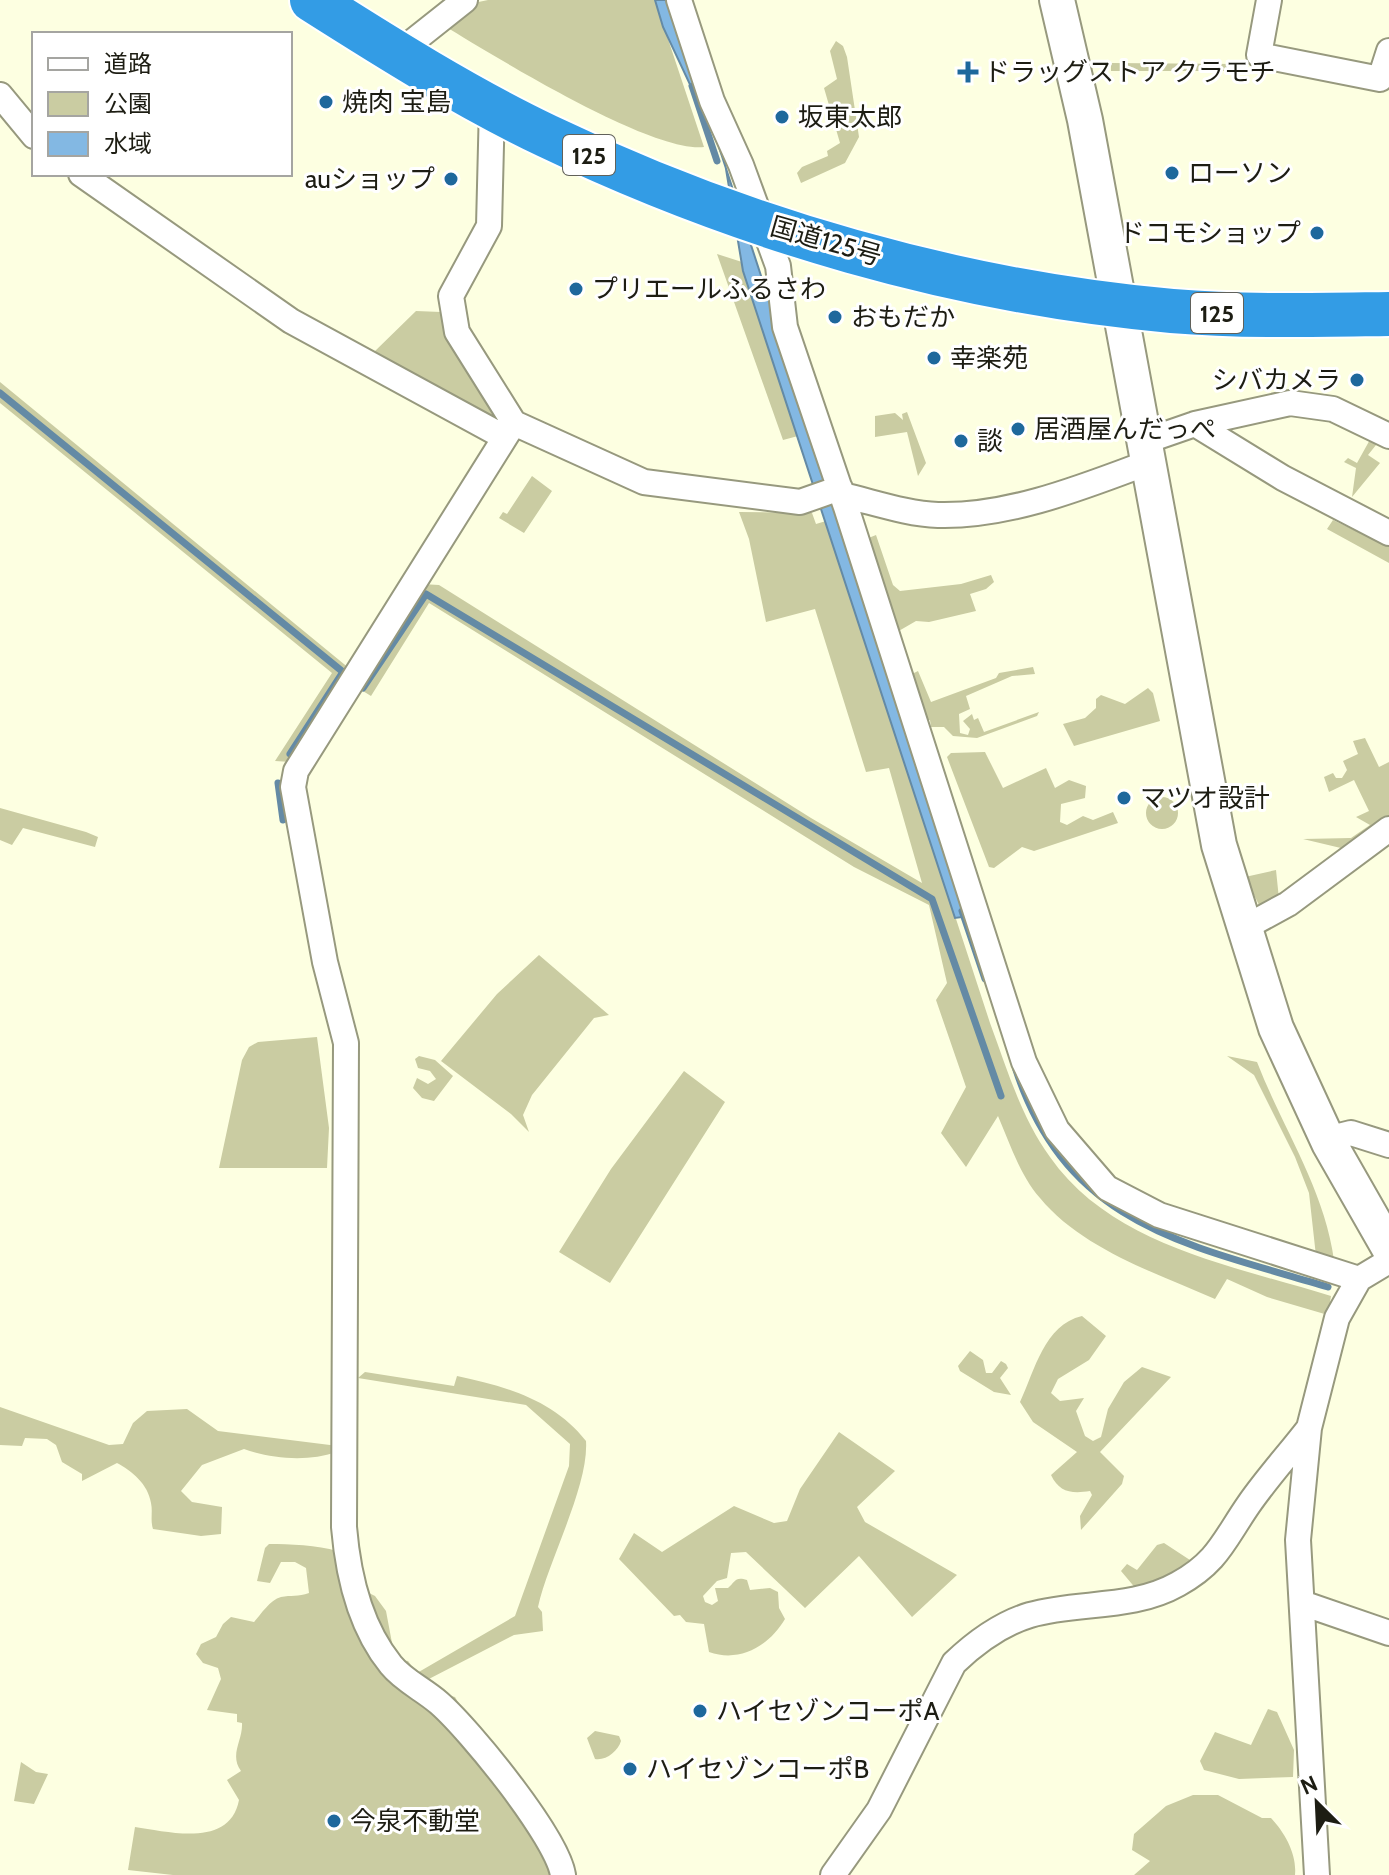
<svg xmlns="http://www.w3.org/2000/svg" width="1389" height="1875" font-family="Cabin,'Noto Sans JP',sans-serif">
<style>
.green{fill:#cacca2}
.water{fill:#83b8e3;stroke:#648aa5;stroke-width:2}
.lines{fill:none;stroke-linecap:round;stroke-linejoin:round}
.stream{stroke:#648aa5;stroke-width:7}
.street-casing{stroke:#97997e;stroke-width:28}
.secondary-casing{stroke:#97997e;stroke-width:38}
.highway-casing{stroke:#fff;stroke-width:48}
.street{stroke:#fff;stroke-width:24}
.secondary{stroke:#fff;stroke-width:34}
.highway{stroke:#339ce5;stroke-width:44}
.poi-dot{fill:#1e689c;stroke:#fff;stroke-width:3}
.labels{text-anchor:middle;dominant-baseline:central;stroke-width:6;stroke-linejoin:round;paint-order:stroke}
.shield{fill:#fff;stroke:#61615a;stroke-width:2}
.shield-label{font-size:24px;font-weight:bold;fill:#1d1d13}
.poi-label{font-size:26px;fill:#1d1d13;stroke:#fff;text-anchor:start}
.street-label{font-size:26px;fill:#1d1d13;stroke:#fff}
</style>
<rect width="100%" height="100%" fill="#fdffe1"/>
<path class="green" d="M488,0H655L704,147C651,153 494,56 443,25L469,4Z
M836,41L843,46L847,57L859,137L845,163L801,183L797,173L802,167L828,156L827,151L840,143L824,88L837,79L830,51Z
M1111,63L1237,64V71H1111Z
M717,254L742,262L798,436L783,440Z
M416,311L441,312L455,344L499,420L373,353Z
M0,382L350,669L291,762L275,761L332,673L0,403Z
M907,412L926,463L918,476L907,432L875,437V416L895,413L903,420L902,414Z
M1372,436L1380,440L1368,455L1380,463L1352,497L1356,468L1344,462L1348,458L1357,463Z
M532,476L552,491L524,533L499,518L503,512L507,514Z
M739,512L812,513L816,524L826,521L990,1023C1007,1069 1021,1117 1050,1157C1112,1246 1235,1266 1331,1296L1328,1315L1267,1297L1227,1279L1215,1299C1156,1273 1082,1249 1040,1198C1020,1175 1010,1144 998,1116L966,1167L941,1133L966,1087L936,1000L947,983L929,905L854,867L429,603L371,696L358,688L422,584L439,585L811,818L922,883L889,768L866,772L815,609L766,622L749,539Z
M1333,520L1389,547V563L1327,529Z
M876,535L893,585L900,591L961,584L991,575L994,582L986,589L970,594L976,611L929,622L916,621L897,632L866,539Z
M1033,667L1035,674L1012,676L966,696L970,709L959,714L960,733L968,735L970,729L963,721L972,714L974,720L978,718L984,732L1039,712L1037,716L977,738L953,736L944,727H931L930,720L925,721L910,675L918,671L931,702L996,678L999,673Z
M1148,688L1153,693L1160,721L1074,746L1063,724L1085,718L1096,708V699L1101,695L1125,704Z
M1365,738L1379,767L1389,762V820L1345,849L1303,839L1351,838L1370,825L1356,817L1369,811L1354,780L1329,792L1324,777L1333,773L1336,778H1342L1347,770L1343,761L1358,754L1353,741Z
M985,752L1003,788L1046,768L1055,788L1069,780L1086,786L1085,798L1061,804L1060,822L1067,825L1083,816L1093,820L1113,812L1118,823L1034,851L1022,847L994,868L989,867L947,757L951,753Z
M1146 813a16 16 0 1 1 32 0a16 16 0 1 1-32 0Z
M0,808L86,832L98,837L95,847L23,828L12,845L0,840Z
M1276,870L1279,899L1260,907L1245,877Z
M539,955L609,1015L594,1018L532,1095L523,1115L529,1132L511,1114L441,1061L497,994Z
M317,1037L329,1128L327,1168H219L242,1060L249,1047L258,1042Z
M419,1056L435,1060L453,1076L434,1101L422,1098L413,1088L417,1078L428,1084L436,1079L430,1071L418,1068L415,1059Z
M1227,1056L1257,1062C1283,1129 1324,1188 1334,1260L1316,1256L1309,1193L1295,1157L1254,1075Z
M684,1071L725,1102L610,1283L559,1252L611,1169Z
M1082,1316L1106,1336L1089,1360L1058,1379L1051,1393L1060,1401L1084,1398L1076,1411L1085,1436L1093,1441L1101,1437L1108,1409L1124,1382L1142,1367L1171,1377L1100,1452L1124,1476L1122,1484L1081,1530L1080,1516L1092,1495L1090,1491C1071,1494 1059,1492 1051,1475L1077,1452L1033,1422L1020,1402C1035,1370 1044,1325 1082,1316Z
M970,1351L983,1360L986,1373H992L1001,1361L1006,1364L1008,1368L1000,1378L1011,1395L994,1392L960,1371L958,1366Z
M365,1372L454,1386L457,1376C505,1386 554,1400 586,1441C589,1486 548,1561 538,1607L542,1612L543,1631L514,1635L425,1681L437,1692L455,1697L558,1875H173L128,1870L135,1827C170,1832 230,1848 239,1800L227,1780L241,1771C229,1754 243,1741 242,1723L237,1722V1714L207,1710L221,1679L218,1668L203,1663L196,1654L201,1644L216,1637L223,1624L231,1617L254,1622C261,1614 270,1600 281,1597C291,1595 298,1597 309,1593L306,1568L295,1562H281L270,1583L257,1581L265,1548L269,1544C289,1544 318,1545 337,1551L359,1588L375,1596L386,1611L395,1659L408,1661L417,1673L515,1616L569,1466L570,1444L526,1405L358,1378Z
M0,1407L109,1445L123,1444L133,1423L147,1411L187,1409L218,1431L338,1446L336,1452C309,1462 271,1459 244,1449L202,1465L181,1491L192,1502L222,1507L221,1534L201,1536L153,1529C150,1520 153,1512 151,1503C148,1484 132,1471 117,1463L82,1481V1474L62,1462L56,1445L47,1439L25,1438L22,1446L0,1445Z
M839,1432L895,1471L857,1507L865,1522L957,1575L912,1617L859,1556L805,1608L746,1552L731,1553L727,1578L717,1581L703,1596L705,1602L712,1605L718,1601L715,1588H728C735,1582 735,1576 747,1580L750,1590L770,1588L778,1592L779,1608L785,1619C769,1646 740,1663 709,1652L704,1624L686,1622L680,1615L674,1616L619,1559L634,1533L662,1552L734,1506L774,1523L787,1521L800,1489Z
M1164,1543L1193,1562L1181,1573L1137,1590L1121,1571L1127,1564L1137,1570L1157,1545Z
M1268,1709L1277,1712L1294,1750L1293,1777L1239,1779L1204,1770L1200,1761L1215,1732L1251,1745Z
M595,1731L619,1736L621,1741C618,1751 606,1761 595,1759L587,1738Z
M21,1762L36,1772L48,1774L34,1804L14,1801Z
M1193,1795H1218L1262,1818H1271C1285,1833 1297,1854 1295,1875H1134L1150,1861L1132,1850L1134,1834L1166,1806Z"/>
<path class="water" d="M655,0H671L970,916L955,918L743,271L724,157L663,27Z"/>
<g class="lines">
<path class="stream" d="M692,86L717,161
M0,393L343,672L290,754
M363,688L426,594L932,899L1001,1096
M278,783L283,820
M962,911L985,979
M1016,1070C1068,1227 1189,1245 1328,1287"/>
<g class="street-casing">
<path id="street" d="M679,0L712,101L741,165L778,266L785,327L846,507L1024,1062L1057,1130L1107,1188L1159,1215L1359,1279
M1269,0L1259,55L1380,79L1389,51
M397,54L465,0
M0,95L34,136
M492,105L489,226L451,296L457,332L514,423L644,482L800,502L840,488
M81,174L291,321L504,437
M514,423L296,771L293,787L325,962L346,1043L344,1527C348,1575 360,1627 391,1665C404,1681 423,1689 439,1703C470,1730 557,1837 563,1875
M1195,424L1290,403L1333,409L1389,436
M1143,442L1195,424L1283,478L1389,533
M842,495C873,502 907,514 938,515C1008,517 1083,487 1147,463
M1242,929L1288,904L1389,829
M1327,1139L1351,1133L1389,1145
M1302,1603L1389,1633
M833,1875L879,1810L954,1663C976,1642 1000,1624 1030,1615C1079,1601 1132,1610 1178,1584C1218,1562 1224,1540 1249,1504C1267,1478 1289,1454 1309,1428
M1317,1875L1298,1540L1309,1428L1337,1318L1359,1279L1389,1261"/>
</g>
<g class="secondary-casing">
<path id="secondary" d="M1057,0L1085,120L1219,845L1276,1028L1329,1143L1389,1248"/>
</g>
<g class="highway-casing">
<path id="highway" d="M312,0C386,47 467,98 547,136C741,229 957,292 1172,311C1244,317 1317,315 1389,314"/>
</g>
<use href="#street" class="street"/>
<use href="#secondary" class="secondary"/>
<use href="#highway" class="highway"/>
</g>
<g class="poi-dot">
<path d="M964 60h8v8h8v8h-8v8h-8v-8h-8v-8h8z"/>
<circle cx="326" cy="102" r="8"/>
<circle cx="782" cy="117" r="8"/>
<circle cx="1172" cy="173" r="8"/>
<circle cx="451" cy="179" r="8"/>
<circle cx="1317" cy="233" r="8"/>
<circle cx="576" cy="289" r="8"/>
<circle cx="835" cy="317" r="8"/>
<circle cx="934" cy="358" r="8"/>
<circle cx="1357" cy="380" r="8"/>
<circle cx="1018" cy="429" r="8"/>
<circle cx="961" cy="441" r="8"/>
<circle cx="1124" cy="798" r="8"/>
<circle cx="700" cy="1711" r="8"/>
<circle cx="630" cy="1769" r="8"/>
<circle cx="334" cy="1821" r="8"/>
</g>
<g class="labels">
<g class="shield">
<rect x="563" y="135" width="52" height="40" rx="6"/>
<rect x="1191" y="293" width="52" height="40" rx="6"/>
</g>
<g class="shield-label">
<text x="589" y="155">125</text>
<text x="1217" y="313">125</text>
</g>
<g class="poi-label">
<text x="984" y="72">ドラッグストア クラモチ</text>
<text x="342" y="102">焼肉 宝島</text>
<text x="798" y="117">坂東太郎</text>
<text x="1188" y="173">ローソン</text>
<text x="435" y="179" text-anchor="end">auショップ</text>
<text x="1301" y="233" text-anchor="end">ドコモショップ</text>
<text x="592" y="289">プリエールふるさわ</text>
<text x="851" y="317">おもだか</text>
<text x="950" y="358">幸楽苑</text>
<text x="1341" y="380" text-anchor="end">シバカメラ</text>
<text x="1034" y="429">居酒屋んだっぺ</text>
<text x="977" y="441">談</text>
<text x="1140" y="798">マツオ設計</text>
<text x="716" y="1711">ハイセゾンコーポA</text>
<text x="646" y="1769">ハイセゾンコーポB</text>
<text x="350" y="1821">今泉不動堂</text>
</g>
<g class="street-label">
<text transform="translate(826 241) rotate(16)">国道125号</text>
</g>
</g>
<rect x="32" y="32" width="260" height="144" fill="#ffffff" stroke="#a5a5a1" stroke-width="2"/>
<rect x="48" y="58" width="40" height="12" fill="#ffffff" stroke="#a5a5a1" stroke-width="2"/>
<text x="104" y="72" font-size="24" fill="#1d1d13">道路</text>
<rect x="48" y="92" width="40" height="24" fill="#cacca2" stroke="#a5a5a1" stroke-width="2"/>
<text x="104" y="112" font-size="24" fill="#1d1d13">公園</text>
<rect x="48" y="132" width="40" height="24" fill="#83b8e3" stroke="#a5a5a1" stroke-width="2"/>
<text x="104" y="152" font-size="24" fill="#1d1d13">水域</text>
<g transform="translate(1317 1803) rotate(336)" stroke="#ffffff" stroke-width="6" paint-order="stroke">
<path d="M0-6L14 30L0 20L-14 30Z" fill="#1d1d13"/>
<text y="-12" font-size="22" font-weight="bold" text-anchor="middle" fill="#1d1d13">N</text>
</g>
</svg>
